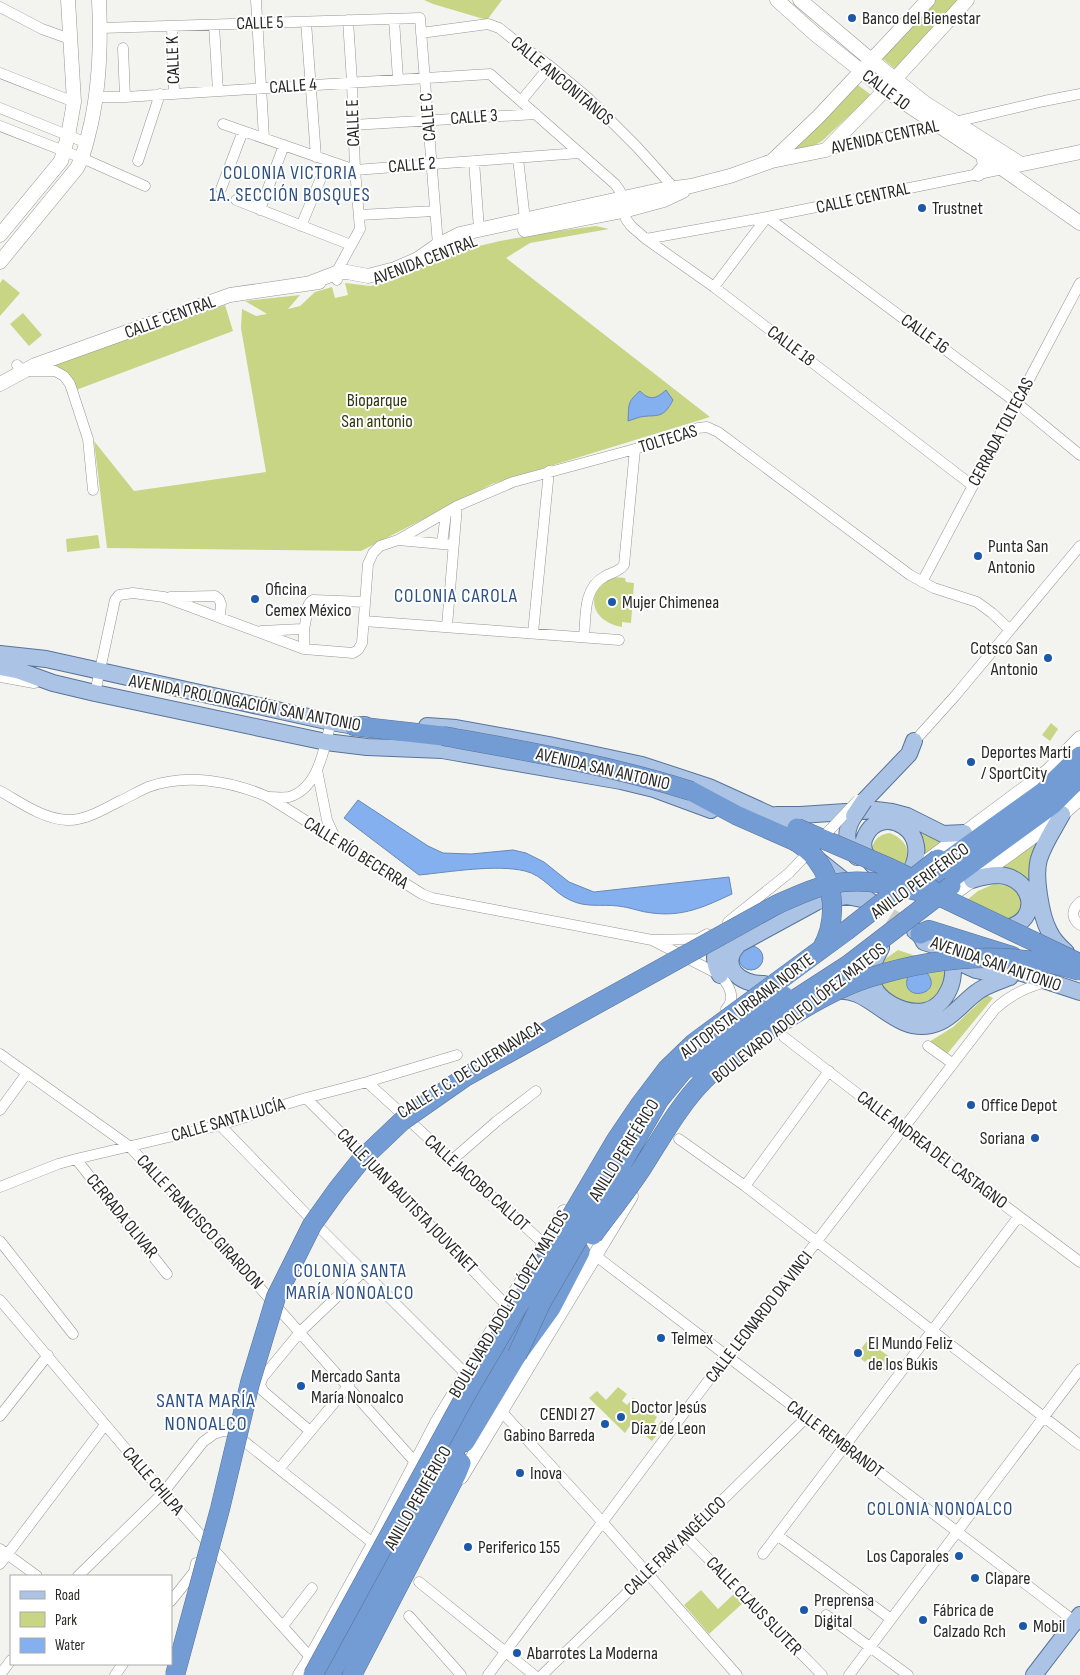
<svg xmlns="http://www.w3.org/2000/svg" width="1080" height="1675" font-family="'Sofia Sans Condensed',sans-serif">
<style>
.green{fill:#c7d585}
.water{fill:#84b0f0;stroke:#6988b4}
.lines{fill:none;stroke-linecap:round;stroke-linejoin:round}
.primary-tunnel{stroke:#cbccc8;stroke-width:16;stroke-dasharray:16 8;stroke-linecap:butt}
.street-casing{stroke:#969794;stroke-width:11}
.secondary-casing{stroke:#969794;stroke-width:15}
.primary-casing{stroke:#597398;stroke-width:18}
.highway-casing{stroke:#597398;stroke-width:20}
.street{stroke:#fff;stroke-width:10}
.secondary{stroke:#fff;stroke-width:14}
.primary{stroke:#abc3e5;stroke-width:16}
.highway{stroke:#739bd4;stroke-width:19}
.street-bridge-casing{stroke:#969794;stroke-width:11;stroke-linecap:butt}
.primary-bridge-casing{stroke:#597398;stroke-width:18;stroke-linecap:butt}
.highway-bridge-casing{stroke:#597398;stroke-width:20;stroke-linecap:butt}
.street-bridge{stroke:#fff;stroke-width:10}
.primary-bridge{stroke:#abc3e5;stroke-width:16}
.highway-bridge{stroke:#739bd4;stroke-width:19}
.poi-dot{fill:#1b58a9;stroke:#fff;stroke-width:2}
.labels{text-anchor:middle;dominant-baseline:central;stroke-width:4;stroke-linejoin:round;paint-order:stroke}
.poi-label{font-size:18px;fill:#292a28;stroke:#fff;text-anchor:start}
.street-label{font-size:18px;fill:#292a28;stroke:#fff}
.park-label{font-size:18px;fill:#31370c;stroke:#fff}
.neighbourhood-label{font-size:19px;letter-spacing:1px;fill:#2a5086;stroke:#fff}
.quarter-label{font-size:20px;letter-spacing:1px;fill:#2a5086;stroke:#fff}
</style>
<rect width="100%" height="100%" fill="#f3f4f0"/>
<path class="green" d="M424,0H502L487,20L433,4Z
M931,0H959L895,69L878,55Z
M854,82L871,95L822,141C814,146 803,150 795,148Z
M596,226L609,229L530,243L506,258L710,417L492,484L361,551L107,548L94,441L134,491L266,472L241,328L242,309L256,316L267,314L245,301L300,295L288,309L300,306L315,292L332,287L335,298L348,295L345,283L370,286L388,282L449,253L500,241L551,232Z
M3,279L20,293L0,316V283Z
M225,305L233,331L76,390L48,366Z
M23,313L42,335L29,346L10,324Z
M98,535L100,548L67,552L66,539Z
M614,577L625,578L626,582L634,583L631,623L622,622V627C590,622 583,590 614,577Z
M1051,723L1058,729L1050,741L1042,735Z
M918,828L943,840L922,858C924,846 924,839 918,828Z
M890,833C906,839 915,855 900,867L871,853C872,842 878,834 890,833Z
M1041,839L1033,890L993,873Z
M994,884C1011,886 1016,887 1023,903L1019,913L1010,920L967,900L978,891Z
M898,950L949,967L948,988L918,1009L878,989L882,961Z
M987,995L993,998L947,1054L929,1042L953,1027Z
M867,1341L890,1357L883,1367L888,1370L886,1372L868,1359L865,1362L856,1355Z
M618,1387L627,1394L622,1401L627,1405L633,1398L657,1417L654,1422L658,1425L662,1420L666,1423L652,1441L631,1424L625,1433L589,1398L597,1391L606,1400Z
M701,1590L718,1609L736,1592L744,1602L709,1634L684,1605Z"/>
<path class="water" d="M666,390L673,400C663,420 657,414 640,417C636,418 632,420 628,421C629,404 627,402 640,391C650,401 656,399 666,390Z
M358,800L428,846L443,853L471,854L513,850L526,853L544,862L569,882L594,892L729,877L732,894C704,907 683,917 652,913C640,912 630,907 618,906C601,904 586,908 570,900C554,893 543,875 525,871C496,864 450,872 419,875L344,818Z
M739 958a12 12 0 1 1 24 0a12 12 0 1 1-24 0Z
M926,972C947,995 898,1004 908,976Z"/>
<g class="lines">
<path class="primary-tunnel" d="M871,902L884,912L912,930"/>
<g class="street-casing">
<path id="street" d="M256,0L264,138
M0,7L42,29L70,39
M394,19L398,79
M306,22L316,157
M214,25L218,91
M172,26L174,93
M101,28L420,18L438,245
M421,33L488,24L499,28L518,43L550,66L587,97L637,147L673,187L675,192
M123,48L125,97
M0,73L74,102
M96,97H125L490,74L615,184L620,191L626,219L631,226L646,239L714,287L973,486
M521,101L550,66
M0,108L87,143
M223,124L355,170L579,153
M353,125L536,114
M0,126L82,158L145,186
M827,150L938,126L1044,101L1080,94
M518,158L525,220
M138,161L160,94
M474,161L479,229
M221,189L243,131
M236,200L351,245
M260,210L284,145
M359,215L435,211
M767,217L1017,403L1080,455
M301,226L328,161
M646,239L767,217L1003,169
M337,280L336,273L360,229L355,170L352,82L348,20
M714,287L767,217
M17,365L23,371H55L64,376L70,384L88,439L93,490
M398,540L453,545
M442,544L446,513
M922,582L1080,283
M170,597L215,596L219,599L221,604L220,617
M364,621L619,640
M447,626L457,506
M261,631L302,629L304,628C308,618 304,605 313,600L365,602
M533,633L549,471
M584,637C586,617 583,588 604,577C611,572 618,573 624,565L635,449
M304,649V628
M95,693L115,600L119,595L133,593L164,597L304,649L353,653L358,650L362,643L368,564L373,553L380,546L398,540L457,506L513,482L635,449L698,428L707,427L718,432L910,575L934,588L977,602L992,613L1010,630
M911,745L955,696L1080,546
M317,770L327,820L336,840
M0,791C20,802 43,819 67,820C85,821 104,809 120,801C129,797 139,791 148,787C187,773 231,781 268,797L422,894L432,898L652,940L720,975
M269,797C276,797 282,798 289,797C319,788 324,748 331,722
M1080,902C1071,910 1071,918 1080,925
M728,922L789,873
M653,940L698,939L707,934
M720,975C729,985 737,998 726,1009
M784,1037L903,1129L1080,1262
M928,1046L952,1063
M0,1054L129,1146L203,1224L415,1462
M367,1082L543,1243
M306,1098L359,1151L507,1306
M0,1110L27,1073
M220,1125L309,1217L467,1375
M679,1139L745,1186L1080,1445
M76,1159L167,1274
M451,1161L497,1121L536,1091
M745,1186L829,1071
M0,1187L58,1164L76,1159L220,1125L306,1098L367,1082L457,1055
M0,1241L73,1334
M596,1256L1078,1624
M0,1300L163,1493L311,1658
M500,1410L597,1516L737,1675
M0,1416L48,1355
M310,1431L263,1391L260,1384L263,1377L300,1332L364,1271
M279,1469L349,1385
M777,1535L891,1619
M686,1536L822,1675
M0,1549L37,1576
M763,1554L1019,1216
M0,1564L105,1425
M78,1576L163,1493L203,1442L214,1434L223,1431H231L374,1544
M419,1582L534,1675
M171,1601L194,1572L196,1563
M826,1615L908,1675
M409,1616L461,1675
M283,1626L312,1588
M0,1675L11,1660
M115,1675L123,1664
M488,1675L726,1357L761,1314L995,1009C1010,995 1026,987 1047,982
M542,1675L686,1536L807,1417
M849,1675L1080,1369"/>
</g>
<g class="secondary-casing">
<path id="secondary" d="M777,0L816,35L885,90L983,155L1080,223
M800,0L871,60L925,103L1021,164
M772,161L819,116L928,0
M1013,166L1080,152
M978,174L985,166L983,155
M525,230L623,211L664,200L683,191
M0,235L61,161L68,136L74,102L68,0
M0,262L77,168C85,154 87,139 91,124C100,83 101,42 99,0
M310,283L336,273L347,272L368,276L395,269L418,259L438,245L460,234L660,190L691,186L730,176L772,161L826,150L885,90L967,0
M0,384L35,365L230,295L319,282
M0,675L34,681
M927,861L1048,771L1080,738
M945,900C990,866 1039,836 1080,798
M461,1477L631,1196
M300,1675L311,1658L374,1544L438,1421L564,1212"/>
</g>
<g class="primary-casing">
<path id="primary" d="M0,654L46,659L331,722L354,726L365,725
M0,667L17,670L53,683L95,693L326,742L367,747L442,750L621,781L654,789L711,810
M427,726L456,728L549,745L642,765L709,787L808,832
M864,801L909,754L914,741
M1062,814C1054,829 1044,843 1039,859C1034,876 1041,916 1049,931C1053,940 1059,946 1066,952
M776,815H800L876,810L892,812L907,816L943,834L964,833
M854,816C845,830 844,844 857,857
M817,859L871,902
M873,865C866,857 860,847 865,837C880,801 939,831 907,877
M972,880C981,877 990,875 999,875C1034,878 1042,921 1006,928
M915,931L920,934L924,942L953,951
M881,948C876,957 870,967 871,977C873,1000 904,1015 925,1011C946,1007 959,977 950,958C948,954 945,951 943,948
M952,959L976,970L1010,977
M998,965L1080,992
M720,975C710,956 715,944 733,934
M764,984C739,985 718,965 739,944L818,901L846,896L867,900
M833,992C868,982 892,1034 931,1025C950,1021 962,1003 977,992C986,985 998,982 1009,977
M1034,1675L1080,1615"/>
</g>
<g class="highway-casing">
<path id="highway" d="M354,726L443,736
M691,791L736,815L795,841
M926,876L1043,792L1080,756
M934,891L1053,804L1080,777
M920,934L929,930L1012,956
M453,1437L541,1286
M465,1442L517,1355L551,1308L580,1252
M330,1675L467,1429
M352,1675L457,1473L461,1463"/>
</g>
<use href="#street" class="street"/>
<use href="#secondary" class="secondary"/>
<use href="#primary" class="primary"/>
<use href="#highway" class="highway"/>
<g class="street-bridge-casing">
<path id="street-bridge" d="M789,873L858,800"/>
</g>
<g class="primary-bridge-casing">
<path id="primary-bridge" d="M854,816L864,801"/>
</g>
<g class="highway-bridge-casing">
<path id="highway-bridge" d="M443,736C526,751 610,765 691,791
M797,828L890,868L926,885L943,898L1077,962
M795,841C803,846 810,851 816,859C836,884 837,923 821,950
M777,1011L848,965L951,886
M691,1068L719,1043L784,996
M593,1235C609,1213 627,1191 642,1168C662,1137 679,1105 705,1079C725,1059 748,1044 771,1029C801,1009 834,989 868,978C937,956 1010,950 1080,971
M517,1355L541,1303L659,1100L691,1061L698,1055
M175,1675L220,1509L250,1383L276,1297L312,1225L337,1190L361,1160L402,1121L465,1077L776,905C794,897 812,888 831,884C869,876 906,888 943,898
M313,1675L468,1391L616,1140L639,1106L667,1069L694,1043L846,931L938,859"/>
</g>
<use href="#street-bridge" class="street-bridge"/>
<use href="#primary-bridge" class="primary-bridge"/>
<use href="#highway-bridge" class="highway-bridge"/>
</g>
<g class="poi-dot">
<circle cx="852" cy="18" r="5"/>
<circle cx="922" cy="208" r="5"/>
<circle cx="978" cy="556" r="5"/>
<circle cx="255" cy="599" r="5"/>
<circle cx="612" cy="602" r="5"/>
<circle cx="1048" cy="658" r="5"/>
<circle cx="971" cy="762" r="5"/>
<circle cx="971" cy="1105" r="5"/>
<circle cx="1035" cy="1138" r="5"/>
<circle cx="661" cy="1338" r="5"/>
<circle cx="858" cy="1353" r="5"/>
<circle cx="301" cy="1386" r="5"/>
<circle cx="621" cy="1417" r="5"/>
<circle cx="605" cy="1424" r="5"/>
<circle cx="520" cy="1473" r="5"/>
<circle cx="468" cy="1547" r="5"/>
<circle cx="959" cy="1556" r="5"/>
<circle cx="975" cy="1578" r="5"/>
<circle cx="804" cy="1610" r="5"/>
<circle cx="923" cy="1620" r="5"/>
<circle cx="1023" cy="1626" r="5"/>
<circle cx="517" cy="1653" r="5"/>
</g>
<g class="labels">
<g class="poi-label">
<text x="862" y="18">Banco del Bienestar</text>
<text x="932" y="208">Trustnet</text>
<text x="988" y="546">Punta San<tspan x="988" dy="21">Antonio</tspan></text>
<text x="265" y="589">Oficina<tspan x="265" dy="21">Cemex México</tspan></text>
<text x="622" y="602">Mujer Chimenea</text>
<text x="1038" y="648" text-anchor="end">Cotsco San<tspan x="1038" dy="21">Antonio</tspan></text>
<text x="981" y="752">Deportes Marti<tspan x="981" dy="21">/ SportCity</tspan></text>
<text x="981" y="1105">Office Depot</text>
<text x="1025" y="1138" text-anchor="end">Soriana</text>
<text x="671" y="1338">Telmex</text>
<text x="868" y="1343">El Mundo Feliz<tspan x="868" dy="21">de los Bukis</tspan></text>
<text x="311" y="1376">Mercado Santa<tspan x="311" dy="21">María Nonoalco</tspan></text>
<text x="631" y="1407">Doctor Jesús<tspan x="631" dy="21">Díaz de Leon</tspan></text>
<text x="595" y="1414" text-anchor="end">CENDI 27<tspan x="595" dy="21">Gabino Barreda</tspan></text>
<text x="530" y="1473">Inova</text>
<text x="478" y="1547">Periferico 155</text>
<text x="949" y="1556" text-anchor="end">Los Caporales</text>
<text x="985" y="1578">Clapare</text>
<text x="814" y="1600">Preprensa<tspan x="814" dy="21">Digital</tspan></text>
<text x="933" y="1610">Fábrica de<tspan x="933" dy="21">Calzado Rch</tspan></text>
<text x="1033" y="1626">Mobil</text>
<text x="527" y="1653">Abarrotes La Moderna</text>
</g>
<g class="street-label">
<text transform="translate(260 23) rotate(-2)">CALLE 5</text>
<text transform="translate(173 60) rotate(-92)">CALLE K</text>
<text transform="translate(562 81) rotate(40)">CALLE ANCONITANOS</text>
<text transform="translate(293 86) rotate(-4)">CALLE 4</text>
<text transform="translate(886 90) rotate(37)">CALLE 10</text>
<text transform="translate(428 117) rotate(-95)">CALLE C</text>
<text transform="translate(474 117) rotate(-4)">CALLE 3</text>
<text transform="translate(353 123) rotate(-92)">CALLE E</text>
<text transform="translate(885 137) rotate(-12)">AVENIDA CENTRAL</text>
<text transform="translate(412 165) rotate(-5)">CALLE 2</text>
<text transform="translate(863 198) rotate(-12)">CALLE CENTRAL</text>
<text transform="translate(425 260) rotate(-21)">AVENIDA CENTRAL</text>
<text transform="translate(170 317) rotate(-20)">CALLE CENTRAL</text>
<text transform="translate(925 334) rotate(36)">CALLE 16</text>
<text transform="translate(791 346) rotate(37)">CALLE 18</text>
<text transform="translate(1001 432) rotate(-62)">CERRADA TOLTECAS</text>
<text transform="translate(668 439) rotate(-17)">TOLTECAS</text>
<text transform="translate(245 703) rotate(11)">AVENIDA PROLONGACIÓN SAN ANTONIO</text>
<text transform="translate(603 769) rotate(13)">AVENIDA SAN ANTONIO</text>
<text transform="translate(356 853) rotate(32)">CALLE RÍO BECERRA</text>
<text transform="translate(920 881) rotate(-36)">ANILLO PERIFÉRICO</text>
<text transform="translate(996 964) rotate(19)">AVENIDA SAN ANTONIO</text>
<text transform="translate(747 1006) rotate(-37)">AUTOPISTA URBANA NORTE</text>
<text transform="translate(799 1013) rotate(-38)">BOULEVARD ADOLFO LÓPEZ MATEOS</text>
<text transform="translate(470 1070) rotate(-32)">CALLE F. C. DE CUERNAVACA</text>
<text transform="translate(228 1120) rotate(-16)">CALLE SANTA LUCÍA</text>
<text transform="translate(624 1150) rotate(-58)">ANILLO PERIFÉRICO</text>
<text transform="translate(932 1150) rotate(37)">CALLE ANDREA DEL CASTAGNO</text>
<text transform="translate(477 1183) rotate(42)">CALLE JACOBO CALLOT</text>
<text transform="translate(407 1201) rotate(46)">CALLE JUAN BAUTISTA JOUVENET</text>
<text transform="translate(122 1216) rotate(51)">CERRADA OLIVAR</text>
<text transform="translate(200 1222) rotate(47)">CALLE FRANCISCO GIRARDON</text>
<text transform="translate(509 1304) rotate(-59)">BOULEVARD ADOLFO LÓPEZ MATEOS</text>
<text transform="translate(759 1317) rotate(-52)">CALLE LEONARDO DA VINCI</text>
<text transform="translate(835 1439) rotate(37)">CALLE REMBRANDT</text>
<text transform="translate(153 1481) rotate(49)">CALLE CHILPA</text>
<text transform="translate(418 1498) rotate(-60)">ANILLO PERIFÉRICO</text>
<text transform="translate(675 1546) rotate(-44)">CALLE FRAY ANGÉLICO</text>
<text transform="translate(754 1606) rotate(46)">CALLE CLAUS SLUTER</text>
</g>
<g class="park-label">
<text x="377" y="400">Bioparque<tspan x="377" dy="21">San antonio</tspan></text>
</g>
<g class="neighbourhood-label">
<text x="290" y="173">COLONIA VICTORIA<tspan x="290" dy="22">1A. SECCIÓN BOSQUES</tspan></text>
<text x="456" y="596">COLONIA CAROLA</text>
<text x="350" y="1271">COLONIA SANTA<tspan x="350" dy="22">MARÍA NONOALCO</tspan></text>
<text x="940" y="1509">COLONIA NONOALCO</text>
</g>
<g class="quarter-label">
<text x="206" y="1401">SANTA MARÍA<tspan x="206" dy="23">NONOALCO</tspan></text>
</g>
</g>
<rect x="10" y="1575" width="162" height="90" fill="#ffffff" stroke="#a9aaa9"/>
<rect x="20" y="1591" width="25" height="8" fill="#abc3e5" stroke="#a9aaa9"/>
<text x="55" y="1600" font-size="15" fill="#292a28">Road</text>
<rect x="20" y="1612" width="25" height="15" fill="#c7d585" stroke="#a9aaa9"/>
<text x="55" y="1625" font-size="15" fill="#292a28">Park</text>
<rect x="20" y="1638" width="25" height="15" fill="#84b0f0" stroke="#a9aaa9"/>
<text x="55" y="1650" font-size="15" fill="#292a28">Water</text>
</svg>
